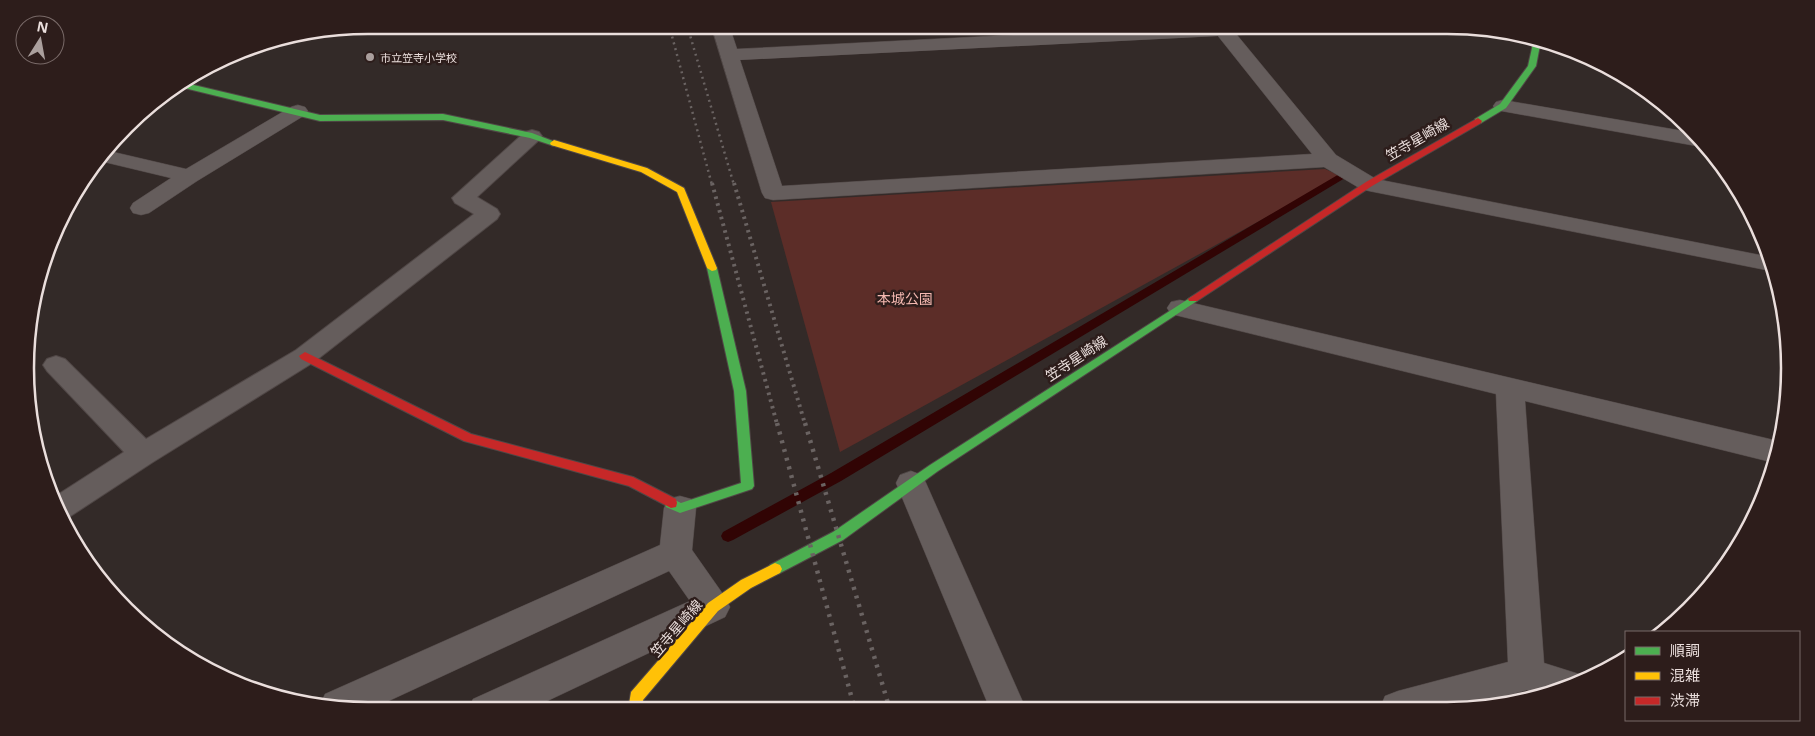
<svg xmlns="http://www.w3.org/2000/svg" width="1815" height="736" font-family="'Noto Sans','Noto Sans JP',sans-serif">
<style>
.green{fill:#5c2d28}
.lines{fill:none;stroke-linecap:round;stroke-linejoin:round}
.stream{fill:#310404;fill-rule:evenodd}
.lane-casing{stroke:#504746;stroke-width:2}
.street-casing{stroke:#504746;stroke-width:1}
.fast-casing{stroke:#504746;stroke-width:2}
.slow-casing{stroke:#504746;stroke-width:2}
.jam-casing{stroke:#504746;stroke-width:2}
.lane{fill:#655d5c;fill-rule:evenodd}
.street{fill:#655d5c;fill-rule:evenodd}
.fast{fill:#4caf50;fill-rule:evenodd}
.slow{fill:#ffc107;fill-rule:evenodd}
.jam{fill:#c62828;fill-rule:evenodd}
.rail-far2{stroke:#6a6362;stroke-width:2.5;stroke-dasharray:2 4;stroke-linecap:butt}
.rail-far1{stroke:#6a6362;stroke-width:4;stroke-dasharray:2.5 4.5;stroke-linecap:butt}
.rail{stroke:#6a6362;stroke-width:4.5;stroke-dasharray:3 6;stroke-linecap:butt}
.poi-dot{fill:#aa9f9d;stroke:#2d1d1b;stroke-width:2}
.labels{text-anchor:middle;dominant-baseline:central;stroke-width:5;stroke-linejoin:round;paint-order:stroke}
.far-poi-label{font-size:11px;fill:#eadedc;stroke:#2d1d1b;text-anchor:start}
.street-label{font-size:14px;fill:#eadedc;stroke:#2d1d1b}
.park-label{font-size:14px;fill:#f4b8b0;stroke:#2d1d1b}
.rim{fill:none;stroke:#eadedc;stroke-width:2.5}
</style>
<rect width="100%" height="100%" fill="#332a28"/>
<path class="green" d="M1325,169L1341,176L840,452L771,202Z"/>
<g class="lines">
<path class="stream" d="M1341,173L1346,176L1345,178L841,481L733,540L728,542L723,540L721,536L723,532L831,473Z"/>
<g class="lane-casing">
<path id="lane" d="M532,130L539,132L542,136L539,140L477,197L497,209L500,214L497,219L314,362L153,462L63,521L51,499L124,452L47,371L43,365L47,359L56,356L65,359L146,439L296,350L474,214L455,203L452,198L525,132Z"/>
</g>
<g class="street-casing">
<path id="street" d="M711,25H729L737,49L1210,25H1336L1333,29L1327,30L1237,35L1336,155L1376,179L1770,257L1776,272L1369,191L1361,189L1324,167L773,200L765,198L762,193ZM1218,36L1312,154L782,186L740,60Z
M1503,100L1695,133L1707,146L1702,147L1496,110L1493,106L1496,102Z
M298,105L305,107L308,111L305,115L197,181L149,213L141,215L133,213L130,208L133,203L171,178L100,161L109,151L186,169L291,107Z
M1180,300L1778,441H1780L1775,463L1525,401L1544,663L1582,675L1585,681L1579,685L1541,695L1527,690L1462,708H1380L1385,696L1398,691L1508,662L1496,394L1171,314L1167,308L1171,302Z
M911,471L922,475L926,483L1026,709H990L896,483L900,475Z
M680,496L691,499L696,508L692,550L725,597L730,607L725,617L526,711H468L473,699L690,601L669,571L367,711L321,703L325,694L660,545L664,508L669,499Z"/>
</g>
<g class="fast-casing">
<path id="fast" d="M1534,39L1541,40L1536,66L1506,108L1481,123H1475V119L1500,104L1528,66Z
M181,82L320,115L443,114L532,133L558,143L554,146L530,138L443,120L320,121L176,86Z
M712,265L717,268L746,391L754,486L752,489L680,513L666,507L665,503L666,499L671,498L681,503L741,483L734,391L707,268Z
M1193,296L1197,297L1198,299L1197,301L938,471L843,540L780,573L775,575L770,573L768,569L770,565L833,532L930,465Z"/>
</g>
<g class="slow-casing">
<path id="slow" d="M554,140L647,168L684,188L717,268L716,270L712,271L707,268L677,192L641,172L551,145L550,143Z
M775,563L780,565L782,569L780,573L751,588L718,611L643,700L642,710H628L631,692L708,603L741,580Z"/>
</g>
<g class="jam-casing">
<path id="jam" d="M1478,118L1482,121L1481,123L1372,186L1197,301H1189L1188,299L1366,182Z
M305,352L471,434L633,477L676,499L677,503L676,507L671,508L629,486L464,441L301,359L299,356Z"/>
</g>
<use href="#lane" class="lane"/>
<use href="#street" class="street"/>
<use href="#fast" class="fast"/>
<use href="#slow" class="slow"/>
<use href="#jam" class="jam"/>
<path class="rail-far2" d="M669,25L712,185
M687,25L734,185"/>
<path class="rail-far1" d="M712,183L777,424
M734,183L805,424"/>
<path class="rail" d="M777,423L855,710
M805,423L890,710"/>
</g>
<circle class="poi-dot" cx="370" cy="57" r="5"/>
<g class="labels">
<g class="far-poi-label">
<text x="380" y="57">市立笠寺小学校</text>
</g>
<g class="street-label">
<text transform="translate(1417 139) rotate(-30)">笠寺星崎線</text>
<text transform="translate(1076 358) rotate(-33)">笠寺星崎線</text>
<text transform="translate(676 628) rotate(-49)">笠寺星崎線</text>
</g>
<g class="park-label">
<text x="905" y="298">本城公園</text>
</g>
</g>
<path d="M0 0H1815V736H0ZM368 34H1447A334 334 0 0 1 1781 368V368A334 334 0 0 1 1447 702H368A334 334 0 0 1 34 368V368A334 334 0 0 1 368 34Z" fill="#2d1d1b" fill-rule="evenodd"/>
<path class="rim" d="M368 34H1447A334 334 0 0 1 1781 368V368A334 334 0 0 1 1447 702H368A334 334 0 0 1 34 368V368A334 334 0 0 1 368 34Z"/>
<rect x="1625" y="631" width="175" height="90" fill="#2d1d1b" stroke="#796a68"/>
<rect x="1635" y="647" width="25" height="8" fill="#4caf50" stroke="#796a68"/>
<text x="1670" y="656" font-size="15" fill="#eadedc">順調</text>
<rect x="1635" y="672" width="25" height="8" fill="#ffc107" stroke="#796a68"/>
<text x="1670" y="681" font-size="15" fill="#eadedc">混雑</text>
<rect x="1635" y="697" width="25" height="8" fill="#c62828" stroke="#796a68"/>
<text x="1670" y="706" font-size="15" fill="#eadedc">渋滞</text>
<g transform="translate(40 40) rotate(11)"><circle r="24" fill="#2d1d1b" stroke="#796a68"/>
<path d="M0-4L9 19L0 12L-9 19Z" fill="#aa9f9d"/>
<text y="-8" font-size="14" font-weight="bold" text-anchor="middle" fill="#eadedc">N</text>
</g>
</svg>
